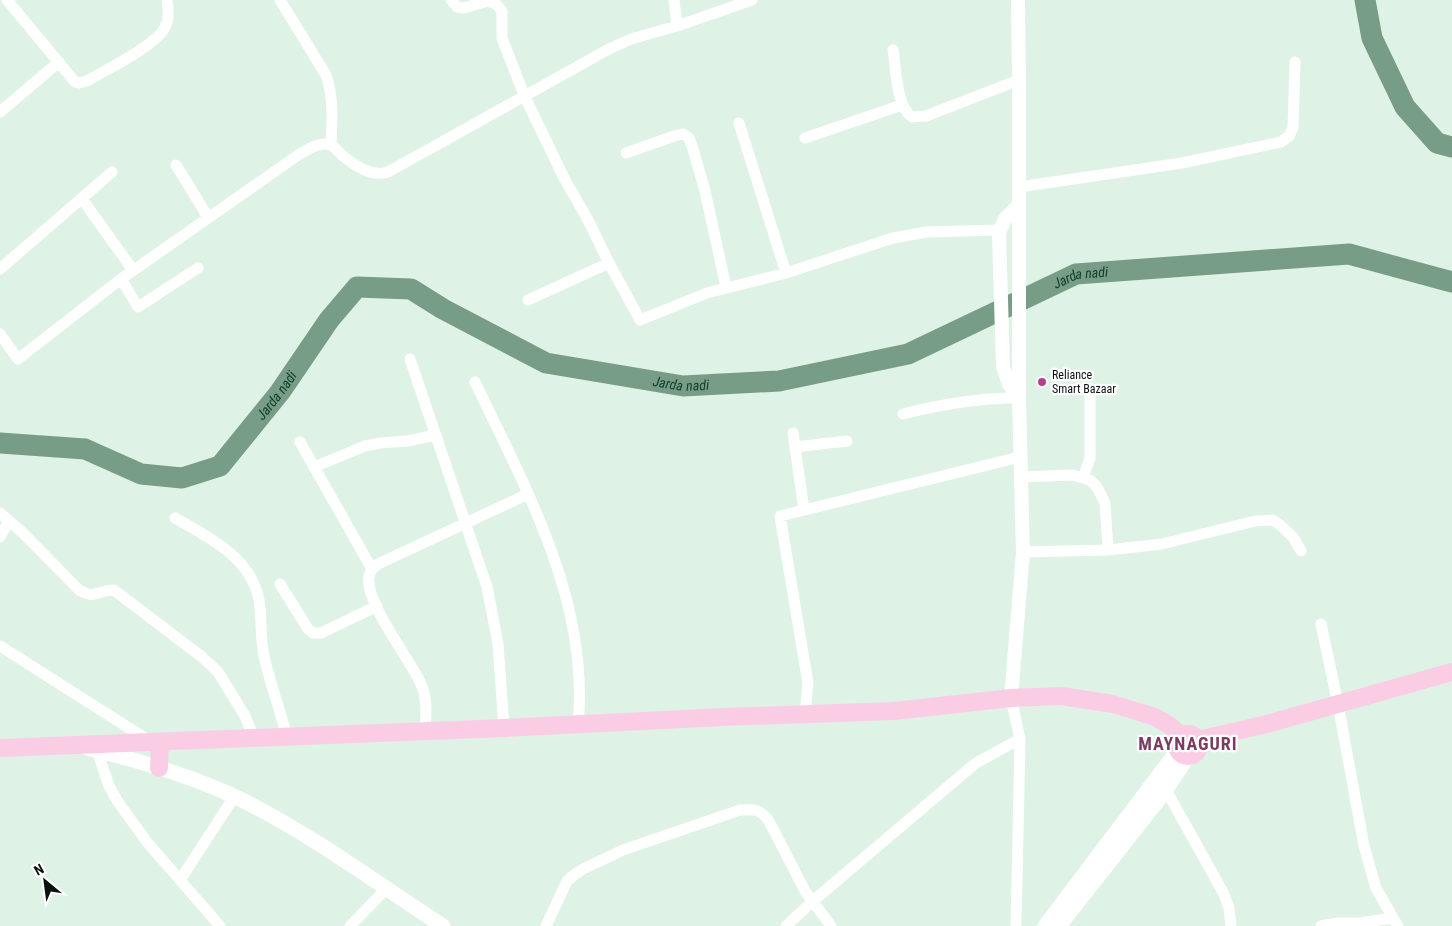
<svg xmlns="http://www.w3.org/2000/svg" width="1452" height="926" font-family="'Roboto Condensed',sans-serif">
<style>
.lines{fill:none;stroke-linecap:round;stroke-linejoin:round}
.river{stroke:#789d87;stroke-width:21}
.minor{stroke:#fff;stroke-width:11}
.tertiary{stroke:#fff;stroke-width:14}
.secondary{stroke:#fff;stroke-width:15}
.primary{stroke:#facde5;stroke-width:18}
.poi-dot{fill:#ba3c8b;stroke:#fff;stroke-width:2}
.labels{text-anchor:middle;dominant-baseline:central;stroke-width:4.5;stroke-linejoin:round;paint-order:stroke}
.poi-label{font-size:12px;fill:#0b110d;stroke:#fff;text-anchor:start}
.water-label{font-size:14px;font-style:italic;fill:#10402a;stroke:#fff}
.district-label{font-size:18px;font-weight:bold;letter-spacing:1px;fill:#7c3c61;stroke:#fff}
</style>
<rect width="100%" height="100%" fill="#dff2e6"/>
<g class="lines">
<g class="river">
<path d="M1365,0L1372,38L1405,107L1437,143L1452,147"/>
<path id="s1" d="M0,443L85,449L141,474L182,478L220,466L280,392L329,320L357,287L411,289L443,309L546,363L683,386L779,381L908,354L1076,274L1349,254L1452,282"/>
</g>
<path class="minor" d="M7,0L75,82L79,83L89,80C107,69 157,45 165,27C170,18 168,9 167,0
M280,0L326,75C334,98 332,122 331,145
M451,0L457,7L464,8L488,1L496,4L502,11V38L524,95L564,178L588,220L609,263L640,320L707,293L786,273L893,238L927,232L1000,230
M674,0L677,26
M893,50C896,68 896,106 912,117L926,116L1019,80
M0,112L59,62
M739,123L786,273
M805,138L902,105
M626,153L674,136L683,134L689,138L693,149L705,191L726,287
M176,165L208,217
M1019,187L1182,163L1281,142L1289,136L1293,128L1295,62
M82,199L133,270
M0,269L112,172
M121,279L138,307L198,268
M528,300L609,263
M0,334L18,359L121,279L301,153C309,149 321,141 331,145C335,147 339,153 342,155C355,166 371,177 388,172L609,49L631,39L677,26L752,0
M410,359L487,587L498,644L504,728
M475,382C526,489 590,602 578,724
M903,414C942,404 979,398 1019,398
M793,433L804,510
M300,442L372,569
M795,447L847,441
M314,467L365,446L380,443L407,441L436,435
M1021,477L1072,475L1090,480L1097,487L1105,503L1108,550
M1083,478L1090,458V388
M0,513L23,533L79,590C96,600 97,590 114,590L202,657L218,672L245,716L254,738
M175,518C208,537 251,557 259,600C262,618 260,638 264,656C270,683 280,710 287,737
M0,537L9,521
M1023,552L1108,550L1162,544L1255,521L1273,520L1280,525L1293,537L1301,551
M280,584L308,629L313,633H321L377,606
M1321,624L1338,704L1364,846L1376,888L1393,918
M0,646L151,742
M1011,698L1020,739L1016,926
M805,714L808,683L780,516L1020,457
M425,731C426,714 428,698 420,682C409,658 364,601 369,576C370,570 374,567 378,564L528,494
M97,750L109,786L118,802L147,842L220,926
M1166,790L1224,894L1229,908L1231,926
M180,880L234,797
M350,926L386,889
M546,926L567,881L574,875L583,869L623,850L740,810C754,809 760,809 769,821L805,891L831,926
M786,926L813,901L951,784L976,763L1020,739
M1321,926L1338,923H1359L1393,918L1398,926"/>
<path class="tertiary" d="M1019,398L1009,384L1003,367L999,233L1005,219L1019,205
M1011,698L1023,552L1019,398V80L1018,0"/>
<path class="secondary" d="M87,748C141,761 197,777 246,802C315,837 378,884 443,926
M1045,926L1178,750
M1059,926L1166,790L1188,756"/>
<path class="primary" d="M1177 745a11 11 0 1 1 22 0a11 11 0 1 1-22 0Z
M1198,740L1267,724L1452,672
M0,748L504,728L723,717L894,711L1011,698L1061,696L1113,704L1136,711L1155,717L1169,725L1181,736
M159,768L160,742"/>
</g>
<circle class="poi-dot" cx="1042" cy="382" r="5"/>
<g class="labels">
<g class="poi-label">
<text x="1052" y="375">Reliance<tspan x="1052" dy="14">Smart Bazaar</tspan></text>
</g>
<g class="water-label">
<text stroke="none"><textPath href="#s1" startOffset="1218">Jarda nadi</textPath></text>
<text stroke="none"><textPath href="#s1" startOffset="798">Jarda nadi</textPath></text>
<text stroke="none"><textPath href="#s1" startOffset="318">Jarda nadi</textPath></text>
</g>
<g class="district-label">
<text x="1188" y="743">MAYNAGURI</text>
</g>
</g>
<g transform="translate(45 881) rotate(331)" stroke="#ffffff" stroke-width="4" paint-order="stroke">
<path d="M0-4L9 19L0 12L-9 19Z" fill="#0b110d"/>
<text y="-8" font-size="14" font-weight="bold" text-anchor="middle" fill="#0b110d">N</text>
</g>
</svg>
